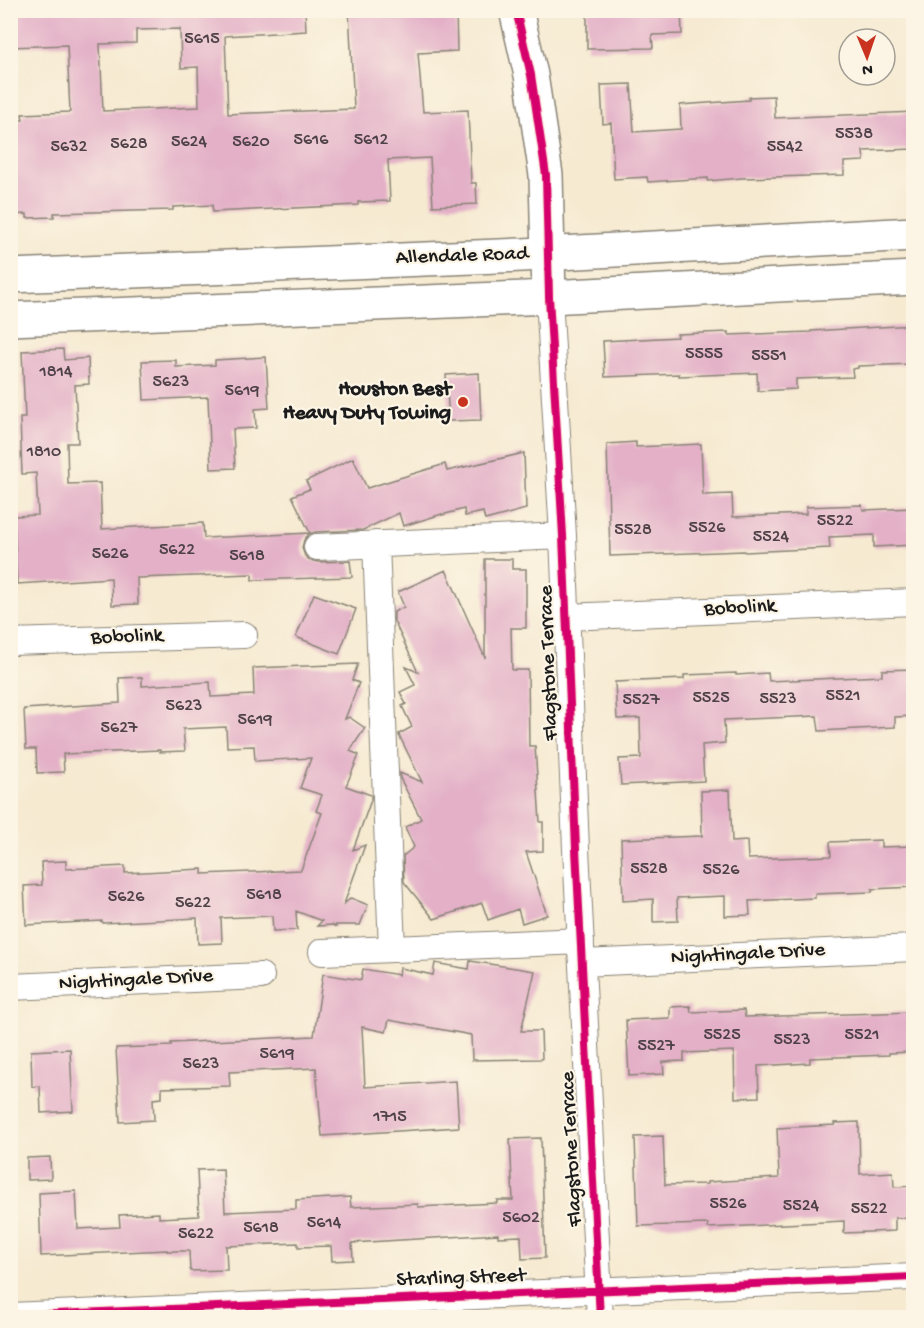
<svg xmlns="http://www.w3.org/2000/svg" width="924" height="1328" font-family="'Gochi Hand',sans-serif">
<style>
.building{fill:#e3b0c7;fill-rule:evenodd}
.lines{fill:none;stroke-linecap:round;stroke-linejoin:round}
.minor-casing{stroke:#898376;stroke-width:28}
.tertiary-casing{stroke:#898376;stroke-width:36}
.secondary-casing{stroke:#898376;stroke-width:36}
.minor{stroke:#fff;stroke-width:26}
.tertiary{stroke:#fff;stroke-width:33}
.secondary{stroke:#fff;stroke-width:33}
.cycleway-casing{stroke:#fcf5e5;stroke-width:11}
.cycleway{stroke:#d6006c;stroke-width:8}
.poi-dot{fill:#c8321e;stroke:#fcf5e5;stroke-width:2}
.labels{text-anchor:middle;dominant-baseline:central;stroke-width:4.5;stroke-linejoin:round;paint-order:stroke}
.number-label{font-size:18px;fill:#4e4147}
.street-label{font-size:21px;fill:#1c1c1c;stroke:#fcf5e5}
.poi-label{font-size:21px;font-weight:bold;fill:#1c1c1c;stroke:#fcf5e5;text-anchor:end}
</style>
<rect width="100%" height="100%" fill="#fcf5e5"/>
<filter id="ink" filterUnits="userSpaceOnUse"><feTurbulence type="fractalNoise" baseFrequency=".0167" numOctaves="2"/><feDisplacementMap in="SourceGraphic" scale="12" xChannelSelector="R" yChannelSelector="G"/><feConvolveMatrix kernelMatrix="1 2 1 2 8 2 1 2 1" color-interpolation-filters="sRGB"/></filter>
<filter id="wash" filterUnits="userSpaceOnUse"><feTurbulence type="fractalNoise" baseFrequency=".008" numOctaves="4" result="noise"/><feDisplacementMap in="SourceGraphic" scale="24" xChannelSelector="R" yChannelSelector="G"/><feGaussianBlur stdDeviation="1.35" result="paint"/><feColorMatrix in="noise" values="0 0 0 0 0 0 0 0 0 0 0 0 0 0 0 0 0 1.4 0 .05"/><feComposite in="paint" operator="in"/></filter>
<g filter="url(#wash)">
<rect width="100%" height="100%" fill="#f6ead1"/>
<g id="blocks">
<path class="building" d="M10,10H305L306,31L225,36L228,114L354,109L349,10H456L457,51L418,53L423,112L468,110L471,183H476L477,204L433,206L430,158L388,160L390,201L358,202V205L213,212L212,205L173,207V210L54,213V217L27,218V214L10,215V120H23L22,114L70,112L67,45L10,47ZM180,29L181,68L198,67L199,107L103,111L100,44L136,43V30Z
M587,10H681L682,34L652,35L653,48L587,49Z
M631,84L634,132L681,129L680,105L749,100V97L774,96L775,118L914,112V149L863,151L864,161L844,162V175L742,178L708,181V178L648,182L647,177L614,179L611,123L603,124L601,85Z
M914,325V364L858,366V368L852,369L853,377L796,379V389L758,391L757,373L679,376V374L605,377L603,341L678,337L677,334L728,332V335L811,332V331Z
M63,349L64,360L88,358L89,384L75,385L78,443H67L68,484L100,483L102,529L203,523L204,538L310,533L292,496L310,489L306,481L353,458L367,488L445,464L447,471L524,453L526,509L485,520L483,512L465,516L464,509L442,515V514L403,526L399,513L363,530L316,532L309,534L304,540L302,548L305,556L310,560L318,562L350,561L352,577L252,580V574L137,578L138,604L112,605L111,578L17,584L14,516L38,515L36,473L22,474L20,418H25L22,351Z
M266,357L269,408L255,409L256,428L233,429L235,468L211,469L208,397L144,400L142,361L176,360V367L215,365V360Z
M479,373L481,420L449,421L446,375Z
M636,442V447L701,444L703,495L732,494L733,517L806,514V507L862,505L863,510L914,508V545L874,547V535L829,537L830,548L745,552L744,551L610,556L607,444Z
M485,559H512V569H526V628H511L512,670H528L529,746H535L540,822H543V851L526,852L547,915L522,923L518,909L488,920L482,903L434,919L404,882L403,856L414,847L405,827L421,819L400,778V773L422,782L399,735V734L412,727L402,706L406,704L400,692L415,685L406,667L418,672L394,621V612L404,607L398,592L446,570L485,658Z
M314,594L356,609L339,654L296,637Z
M358,664L352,680L359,683L345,719L349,717L365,728L350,751L359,755L346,786L371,795V800L353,850L365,845L344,904L351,898L368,905L360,925H336V927L332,925L317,926L322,921L296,911L297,930L273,931L272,916L221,918L222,943L198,944L197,918L103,923L102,921L26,925L24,886L42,885L41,862L66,861V869L125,866V873L202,869V874L301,870L322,813L316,811L322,795L300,788L311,758L255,761L254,746L227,747L226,727L183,729L185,751L160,752V750L63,754L64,772L37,773L36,749H26L24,709L120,703L119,678L142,677V686L210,682L211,697L254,695L253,668Z
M914,669V716L895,717V727L819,731L817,716L724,720L725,743L702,745L704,781L621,785L619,759L641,758L640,718L617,719L615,682L684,679V675L736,673V675L768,673L769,681L816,679L882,676V670Z
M730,790L732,842L747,841L748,859L831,856L830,842L881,840V847L914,846V887L872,889V892L815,894V898L749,901L750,915L725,916V896L677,898L678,921L653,922V899L623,901L621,839L702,836L701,791Z
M470,961L535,971L521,1031H541L542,1059L472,1060L471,1035L389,1020L386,1032L362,1027L365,1087L456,1081L459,1127L322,1136L316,1068L229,1072L230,1086L162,1088V1098L153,1099L154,1120L120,1122L116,1048L171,1046V1043L314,1036L323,974L361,980L363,969L399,975L400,968L433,975L435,963L469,969Z
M690,1006L691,1012L744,1010L745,1017L914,1012V1052L889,1053V1055L810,1058V1063L758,1066L759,1097L735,1098L734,1051L684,1053V1061L663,1062L664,1074L629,1076L626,1020L670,1018V1007Z
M70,1049L73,1111L41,1113L40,1086L32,1087L31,1051Z
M859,1122L860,1174L893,1172L894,1187L914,1186V1217L895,1218V1231L844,1233V1221L708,1228V1224L638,1226L635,1137L663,1136L665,1185L707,1184V1182L779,1178L777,1128L835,1125L834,1123Z
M541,1138L545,1258L522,1259L521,1236L498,1237V1234L352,1243L353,1260L332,1261L331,1246L298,1247V1243L226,1246L227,1270L190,1271L189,1251H167V1250L41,1256L39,1193L76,1191L78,1229L120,1227L119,1215L159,1213V1218L199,1216L197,1170L223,1169L225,1212L296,1209V1200L350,1197L351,1207L418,1204V1207L497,1203V1200H513L510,1139Z
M50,1157L51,1179L27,1180V1158Z"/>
</g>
</g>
<g filter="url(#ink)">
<use href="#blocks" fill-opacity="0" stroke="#898376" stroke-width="1.5"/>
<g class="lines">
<g class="minor-casing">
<path id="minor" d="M549,297L563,536L576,849L600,1318
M376,544L392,949
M317,547L563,536
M566,617L914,602
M10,642L244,635
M322,952L581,941
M582,963L914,948
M10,987L261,976
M10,1316L914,1277"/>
</g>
<g class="tertiary-casing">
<path id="tertiary" d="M516,10L531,75L546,175L549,297"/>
</g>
<g class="secondary-casing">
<path id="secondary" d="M10,276L522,255L914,234
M10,319L549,297L914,278"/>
</g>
<use href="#minor" class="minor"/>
<use href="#tertiary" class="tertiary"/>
<use href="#secondary" class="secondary"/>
<g class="cycleway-casing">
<path id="cycleway" d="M516,10L531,75L546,175L549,297L563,536L576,849L600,1318
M10,1316L914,1277"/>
</g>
<use href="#cycleway" class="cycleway"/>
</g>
</g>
<circle class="poi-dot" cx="463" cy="402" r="6"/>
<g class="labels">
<g class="number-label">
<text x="202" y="39">5615</text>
<text x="854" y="134">5538</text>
<text x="311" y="140">5616</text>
<text x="371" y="140">5612</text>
<text x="189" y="142">5624</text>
<text x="251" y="142">5620</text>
<text x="129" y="144">5628</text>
<text x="69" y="147">5632</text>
<text x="785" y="147">5542</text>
<text x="704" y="354">5555</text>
<text x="769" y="356">5551</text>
<text x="56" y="372">1814</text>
<text x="171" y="382">5623</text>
<text x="242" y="391">5619</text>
<text x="44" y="452">1810</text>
<text x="835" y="521">5522</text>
<text x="707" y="528">5526</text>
<text x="633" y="530">5528</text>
<text x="771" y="537">5524</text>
<text x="177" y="550">5622</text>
<text x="110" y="554">5626</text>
<text x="247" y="556">5618</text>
<text x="843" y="696">5521</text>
<text x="711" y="698">5525</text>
<text x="778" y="699">5523</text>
<text x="641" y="700">5527</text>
<text x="184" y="706">5623</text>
<text x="255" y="720">5619</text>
<text x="119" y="728">5627</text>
<text x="649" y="869">5528</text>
<text x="721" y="870">5526</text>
<text x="264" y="895">5618</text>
<text x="126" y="897">5626</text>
<text x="193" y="903">5622</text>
<text x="722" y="1035">5525</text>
<text x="862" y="1035">5521</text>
<text x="792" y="1040">5523</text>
<text x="656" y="1046">5527</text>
<text x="277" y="1054">5619</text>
<text x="201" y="1064">5623</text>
<text x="390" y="1117">1715</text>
<text x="728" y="1204">5526</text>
<text x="801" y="1206">5524</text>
<text x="869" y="1209">5522</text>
<text x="521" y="1218">5602</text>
<text x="324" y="1223">5614</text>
<text x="261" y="1228">5618</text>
<text x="196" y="1234">5622</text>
</g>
<g class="street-label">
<text transform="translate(462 257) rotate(-2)">Allendale Road</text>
<text transform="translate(740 609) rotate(-3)">Bobolink</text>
<text transform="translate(127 638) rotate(-2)">Bobolink</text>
<text transform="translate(550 663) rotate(-92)">Flagstone Terrace</text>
<text transform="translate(748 955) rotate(-3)">Nightingale Drive</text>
<text transform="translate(136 981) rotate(-3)">Nightingale Drive</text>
<text transform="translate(573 1149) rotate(-93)">Flagstone Terrace</text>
<text transform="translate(461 1279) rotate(-2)">Starling Street</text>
</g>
<g class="poi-label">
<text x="451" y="390">Houston Best<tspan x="451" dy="24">Heavy Duty Towing</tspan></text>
</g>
</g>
<rect width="924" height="1328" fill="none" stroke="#fcf5e5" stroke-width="36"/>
<g transform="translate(867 57) rotate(178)"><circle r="28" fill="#fcf5e5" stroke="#a29e95" stroke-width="1.5"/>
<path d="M0-4.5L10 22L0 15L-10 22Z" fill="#c8321e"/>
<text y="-9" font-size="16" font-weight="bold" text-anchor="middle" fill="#1c1c1c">N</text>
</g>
</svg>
